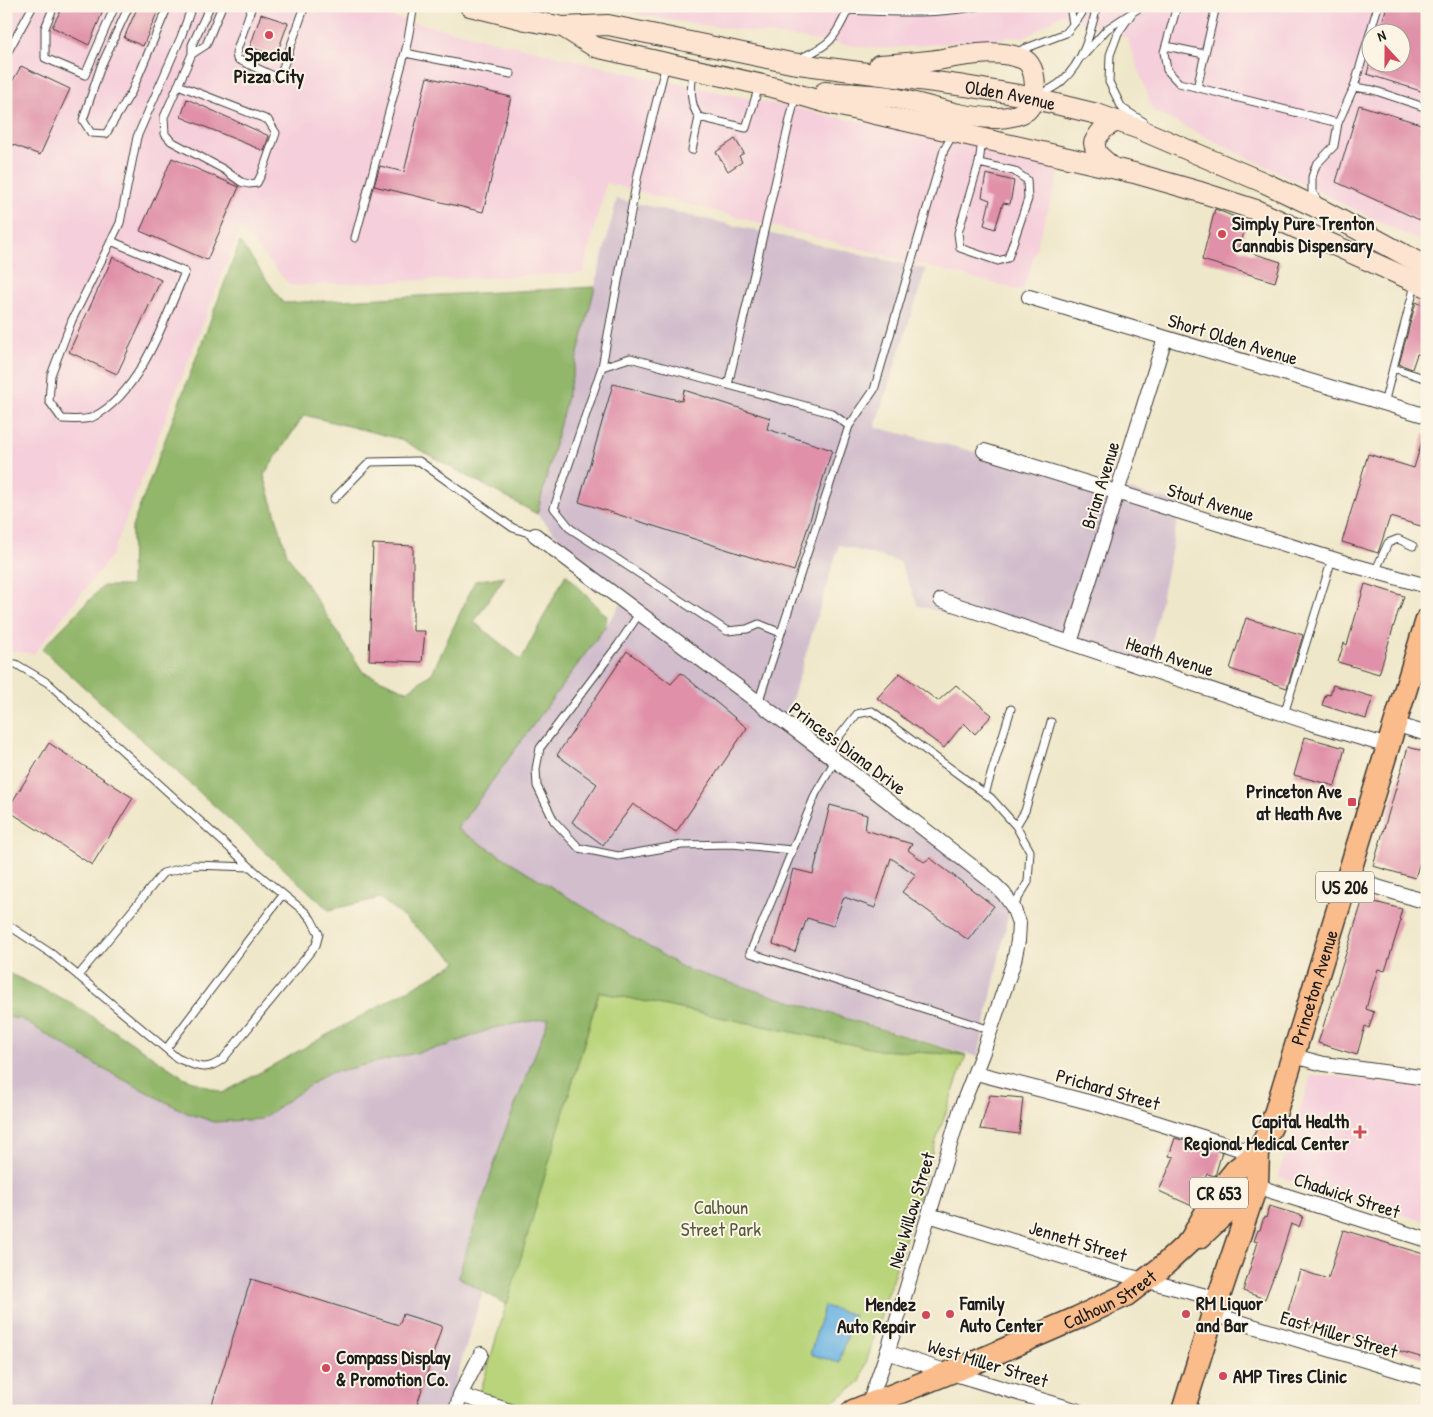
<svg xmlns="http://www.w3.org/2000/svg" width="1433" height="1417" font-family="'Patrick Hand',sans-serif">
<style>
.built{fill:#f5cfdc;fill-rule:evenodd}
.industrial{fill:#d1bdcc}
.green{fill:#b9d47a;stroke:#6a784b}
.forest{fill:#92b66a;stroke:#576943}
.water{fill:#6ab2e2;stroke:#43677f}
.building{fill:#e091a9}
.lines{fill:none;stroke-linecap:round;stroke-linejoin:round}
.lane-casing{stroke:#3c3a36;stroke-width:9}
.street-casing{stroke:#3c3a36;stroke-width:16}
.secondary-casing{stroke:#3c3a36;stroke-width:22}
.primary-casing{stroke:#3c3a36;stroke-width:25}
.lane{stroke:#fff;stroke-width:7}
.street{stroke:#fff;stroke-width:14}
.secondary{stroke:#fde4d0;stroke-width:20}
.primary{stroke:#f9bc8a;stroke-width:22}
.poi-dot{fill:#d1495b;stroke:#fcf5e5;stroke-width:2}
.labels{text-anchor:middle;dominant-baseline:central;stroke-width:4;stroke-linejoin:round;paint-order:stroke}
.shield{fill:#fcf5e5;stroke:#5f5d58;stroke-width:1}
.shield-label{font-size:18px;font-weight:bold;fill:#1c1c1c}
.poi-label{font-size:19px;font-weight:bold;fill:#1c1c1c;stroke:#fcf5e5;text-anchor:start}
.street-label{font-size:19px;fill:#1c1c1c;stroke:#fcf5e5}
.park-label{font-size:19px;fill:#535c3d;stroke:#fcf5e5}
</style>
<rect width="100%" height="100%" fill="#fcf5e5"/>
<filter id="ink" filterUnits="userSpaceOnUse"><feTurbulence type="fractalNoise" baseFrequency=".02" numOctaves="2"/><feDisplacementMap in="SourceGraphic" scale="10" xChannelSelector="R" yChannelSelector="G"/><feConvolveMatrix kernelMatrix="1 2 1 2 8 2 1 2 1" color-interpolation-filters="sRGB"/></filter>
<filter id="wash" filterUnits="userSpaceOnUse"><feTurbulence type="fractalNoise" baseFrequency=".0096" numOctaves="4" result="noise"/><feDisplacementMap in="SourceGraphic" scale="20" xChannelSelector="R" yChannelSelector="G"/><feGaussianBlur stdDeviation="1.12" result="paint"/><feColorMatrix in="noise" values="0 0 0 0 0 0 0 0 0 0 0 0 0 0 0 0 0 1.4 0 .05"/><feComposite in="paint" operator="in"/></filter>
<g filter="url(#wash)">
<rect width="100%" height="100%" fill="#efe7c9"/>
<path class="built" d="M6,6H346L642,76L1062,164L1023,291L606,183L583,273L291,286L240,229L112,555L34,654L6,650Z
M604,6H1427V245L1153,111L1127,38L1062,14L1028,36L879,49L660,19ZM1370,32H1400V62H1370Z
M1311,1076H1335L1427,1088V1222L1278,1177Z"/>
<path class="industrial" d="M617,199L926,269L875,427L1181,503L1148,663L918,606L900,562L839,545L787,716L1012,897L978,1057L685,969L457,829L625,599L594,577L537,514Z
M6,1017L21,1019L105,1070L185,1112L214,1122L261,1119L326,1074L449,1045L493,1028L549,1018L504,1134L458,1276L483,1291L446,1411H6Z"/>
<path class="green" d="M599,992L879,1050L966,1055L936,1141L860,1382L832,1402L809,1411H544L480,1393Z"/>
<path class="forest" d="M240,242L283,303L595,287L537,514L400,439L304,415L264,475L287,554L363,672L407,691L432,673L475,581L505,576L474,622L521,660L566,574L607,616L605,627L457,829L685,969L966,1055L879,1050L599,992L507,1305L458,1277L504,1134L549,1018L493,1028L449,1045L326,1074L261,1119L214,1122L185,1112L105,1070L21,1019L6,1017V972L72,1003L183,1077L223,1093L458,962L380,898L329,910L42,649L103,586H131L132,527Z"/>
<path class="water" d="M824,1306L854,1315L839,1363L810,1354Z"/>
<g id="blocks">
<path class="building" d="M63,6H105L89,45L52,27Z
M138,6H160L143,46L124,38Z
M1387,6H1427V93L1367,74L1370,62H1400V32H1379Z
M261,14L288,23L276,56L250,47Z
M21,66L70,89L40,155L6,142V93Z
M427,77L511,97L483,212L374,186L380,166L404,172Z
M187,99L269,136L264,151L181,117Z
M1359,105L1427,126V204L1422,221L1336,182Z
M735,139L744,153L739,156L742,162L728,171L716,152Z
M172,158L239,187L207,260L140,231Z
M986,174L1014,181L1010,204L1003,203L995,229L984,225L990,200L982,197Z
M1215,209L1247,222L1239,249L1281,262L1275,282L1202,260Z
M113,257L161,280L117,374L69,352Z
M1416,302L1427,307V357L1417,354L1412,369L1399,364Z
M613,384L682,401L684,390L770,418L767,429L832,450L794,571L579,502Z
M1424,434L1427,435V520L1424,527L1390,517L1378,553L1342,542L1368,454L1414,468Z
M373,544L413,546V631H425L422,662L369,660Z
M1365,584L1404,596L1400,609H1399L1379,674L1338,662L1344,643L1347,645Z
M1246,618L1303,635L1287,688L1230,669Z
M627,651L671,684L681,673L747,728L676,832L633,804L603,845L572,822L597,784L557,755Z
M900,673L938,701L956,685L992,715L975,734L964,723L944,748L877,698Z
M1333,685L1373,697L1366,719L1322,705L1326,694L1330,695Z
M1305,737L1345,748L1335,786L1294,775Z
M49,743L133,798L92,865L7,810Z
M1408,747L1427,752V839L1415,878L1373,866Z
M830,805L867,815L865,830L912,844L908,850L924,862L930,858L994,906L968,940L902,892L916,875L891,858L875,908L844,897L833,926L807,918L795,952L773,944L793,869L813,874Z
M1363,899L1402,909L1399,920H1401L1385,971L1378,969L1370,994L1366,1009L1374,1012L1369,1028L1365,1026L1357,1055L1318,1043Z
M990,1095L1023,1098L1019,1134L980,1129Z
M1175,1138L1222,1152L1215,1176L1207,1174L1192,1206L1159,1191L1174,1157L1169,1156Z
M1269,1206L1303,1216L1299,1227L1291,1224L1279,1262L1265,1299L1243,1291L1258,1242L1254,1241L1258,1230H1260L1264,1217L1266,1218Z
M1343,1230L1427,1255V1359L1312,1325L1311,1328L1285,1321L1300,1270L1328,1279Z
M251,1279L399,1325L403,1314L442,1326L415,1411H210Z"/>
</g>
</g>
<g filter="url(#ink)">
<use href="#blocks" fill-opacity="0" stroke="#3c3a36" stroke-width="1"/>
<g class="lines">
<g class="lane-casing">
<path id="lane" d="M54,6L45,28V58L85,75L115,6
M129,6L101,66L83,120L91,133L106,134L132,91L168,6
M252,6L236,53L237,59L276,77L280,76L305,6
M414,6L406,49L410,54L511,74
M849,6L848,10C891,12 935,15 978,6
M1070,6L1073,24
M1177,6L1164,52L1167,70L1179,83L1338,123L1354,87L1378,6
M1135,9L1118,33L1110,55L1109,82L1122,108L1144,122
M1166,46L1204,54
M1016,52L1066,33L1080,16L1086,6
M192,54L206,45L222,6
M6,55L33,6
M1083,56L1107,29L1142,6
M799,59C831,44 833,41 848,10
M178,85L268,120L276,133L262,173L257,183L249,184L241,182L223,169L171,141L165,134L164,117L192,54V45L210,6
M1354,87L1373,90L1427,108
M1197,88L1216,6
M1038,96C1046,91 1056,87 1062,81C1084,61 1090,34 1097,6
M699,117L746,128L759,86
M692,150L699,117C689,104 691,86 693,70
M979,163L1014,171L1027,180L1028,199L1008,258L998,261L960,248L958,233L979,163L982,141
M1319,203L1312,192V177L1316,165L1334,146L1338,123
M355,238L406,49
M111,241L185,272C165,319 140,394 93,417C85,421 71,419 62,419L49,401L51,375L72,320L120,223L137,137L181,37L192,6
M602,367L638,174L666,64
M1393,368L1415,285
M728,385L796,94
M1384,404L1393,368L1427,379
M849,426L874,390L944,150L953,134
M334,499L370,462L419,461L513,528L535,535
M1375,572L1388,543L1398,539L1413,546
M639,614L618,645L540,748L536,769L537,786L554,821L579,848L618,856L682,845L732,844L792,850
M6,664H16L48,683L257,873L305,912L311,919L319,934L316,945L223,1059C205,1073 196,1066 177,1058L52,954L11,927H6
M758,703L849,426L831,413L630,358L602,367L554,508L571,529L727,631L747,629L759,624L781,633
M1284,714L1332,559
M826,753L857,714L872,711L991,798L1016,826L1030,851L1028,882L1013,907
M835,761L816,793L750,953L991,1030
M985,794L1011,709
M1016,826L1025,811L1051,722
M78,976L163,873L194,865L250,867
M166,1049L283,894"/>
</g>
<g class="street-casing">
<path id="street" d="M1029,297L1427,416
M984,451L1352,565L1427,586
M535,535L826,753L991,881L1004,894L1013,907L1019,923L1018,941L1014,961L984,1049L961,1108L889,1347L868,1407
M941,600L1311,723L1388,746
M1070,643L1165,338
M1395,724L1427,734
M1347,878L1427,902
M1293,1056L1324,1064L1427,1078
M976,1073L1100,1105L1237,1148L1258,1152
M1257,1183L1268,1190L1427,1240
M929,1215L1109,1271L1218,1299
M1213,1314L1427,1379
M887,1352L948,1372L1078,1411
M460,1395L510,1411
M456,1411L460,1395L481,1354"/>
</g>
<g class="secondary-casing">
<g id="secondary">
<path id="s1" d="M470,6L526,20L563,27L608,25L791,63L965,86L1019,95L1097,114L1139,129L1265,183L1324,211L1427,267"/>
<path d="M563,27L595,47L776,88L827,103L1134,173L1197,191L1256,210L1427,287"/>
<path d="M825,92C846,94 869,94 890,97C925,104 962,119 998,118C1006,118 1021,115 1027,110C1038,100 1038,65 1023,59C994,47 958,57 929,61C912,63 896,64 879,65"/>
<path d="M1113,168L1097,154L1094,143C1100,131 1105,126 1118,121"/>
</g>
</g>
<g class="primary-casing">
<g id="primary">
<path d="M1200,1237L1255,1185"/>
<path id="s2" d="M853,1411L971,1364L1077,1318L1126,1295L1161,1268L1190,1241L1209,1207L1227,1181L1236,1170L1258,1152L1271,1127L1427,620"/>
<path d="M1183,1411L1213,1314L1257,1183L1258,1152"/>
</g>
</g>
<use href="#lane" class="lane"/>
<use href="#street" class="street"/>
<use href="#secondary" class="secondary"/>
<use href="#primary" class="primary"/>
</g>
</g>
<g class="poi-dot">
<circle cx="269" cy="35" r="5"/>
<circle cx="1222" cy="234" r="5"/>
<rect x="1347" y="797" width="10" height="10" rx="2.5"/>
<path d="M1357.5 1124.5h5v5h5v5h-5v5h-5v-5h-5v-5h5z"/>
<circle cx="950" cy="1314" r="5"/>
<circle cx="1186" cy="1314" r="5"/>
<circle cx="926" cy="1315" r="5"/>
<circle cx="326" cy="1368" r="5"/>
<circle cx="1223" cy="1376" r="5"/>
</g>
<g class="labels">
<g class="shield">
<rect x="1316" y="871.5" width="58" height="31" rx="4"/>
<rect x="1190" y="1177.5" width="58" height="31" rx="4"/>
</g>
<g class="shield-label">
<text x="1345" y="887">US 206</text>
<text x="1219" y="1193">CR 653</text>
</g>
<g class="poi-label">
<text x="269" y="54" text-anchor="middle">Special<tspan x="269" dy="22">Pizza City</tspan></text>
<text x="1232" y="223">Simply Pure Trenton<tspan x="1232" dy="22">Cannabis Dispensary</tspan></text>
<text x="1342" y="791" text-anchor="end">Princeton Ave<tspan x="1342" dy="22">at Heath Ave</tspan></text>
<text x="1349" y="1121" text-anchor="end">Capital Health<tspan x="1349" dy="22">Regional Medical Center</tspan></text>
<text x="960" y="1303">Family<tspan x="960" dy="22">Auto Center</tspan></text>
<text x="1196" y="1303">RM Liquor<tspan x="1196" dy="22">and Bar</tspan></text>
<text x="916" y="1304" text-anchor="end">Mendez<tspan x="916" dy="22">Auto Repair</tspan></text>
<text x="336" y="1357">Compass Display<tspan x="336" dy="22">&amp; Promotion Co.</tspan></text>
<text x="1233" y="1376">AMP Tires Clinic</text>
</g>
<g class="street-label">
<text stroke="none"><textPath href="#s1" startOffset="549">Olden Avenue</textPath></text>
<text transform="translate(1233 339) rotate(17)">Short Olden Avenue</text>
<text transform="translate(1100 485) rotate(-73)">Brian Avenue</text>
<text transform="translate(1211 502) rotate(17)">Stout Avenue</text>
<text transform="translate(1170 656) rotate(18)">Heath Avenue</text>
<text transform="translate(848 748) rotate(37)">Princess Diana Drive</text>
<text stroke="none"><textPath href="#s2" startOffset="668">Princeton Avenue</textPath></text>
<text transform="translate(1108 1089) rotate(16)">Prichard Street</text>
<text transform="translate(1347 1195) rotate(18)">Chadwick Street</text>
<text transform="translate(911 1210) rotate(-73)">New Willow Street</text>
<text transform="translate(1078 1241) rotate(17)">Jennett Street</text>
<text stroke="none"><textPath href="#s2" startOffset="280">Calhoun Street</textPath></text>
<text transform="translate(1339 1334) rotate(17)">East Miller Street</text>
<text transform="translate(988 1363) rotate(17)">West Miller Street</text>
</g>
<g class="park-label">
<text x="721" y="1207">Calhoun<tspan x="721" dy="22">Street Park</tspan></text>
</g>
</g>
<rect width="1433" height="1417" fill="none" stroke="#fcf5e5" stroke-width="25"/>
<g transform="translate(1386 48) rotate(339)"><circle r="24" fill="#fcf5e5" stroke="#a29e95"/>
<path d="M0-4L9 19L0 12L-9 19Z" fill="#d1495b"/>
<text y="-8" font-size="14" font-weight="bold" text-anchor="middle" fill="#1c1c1c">N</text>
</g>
</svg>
